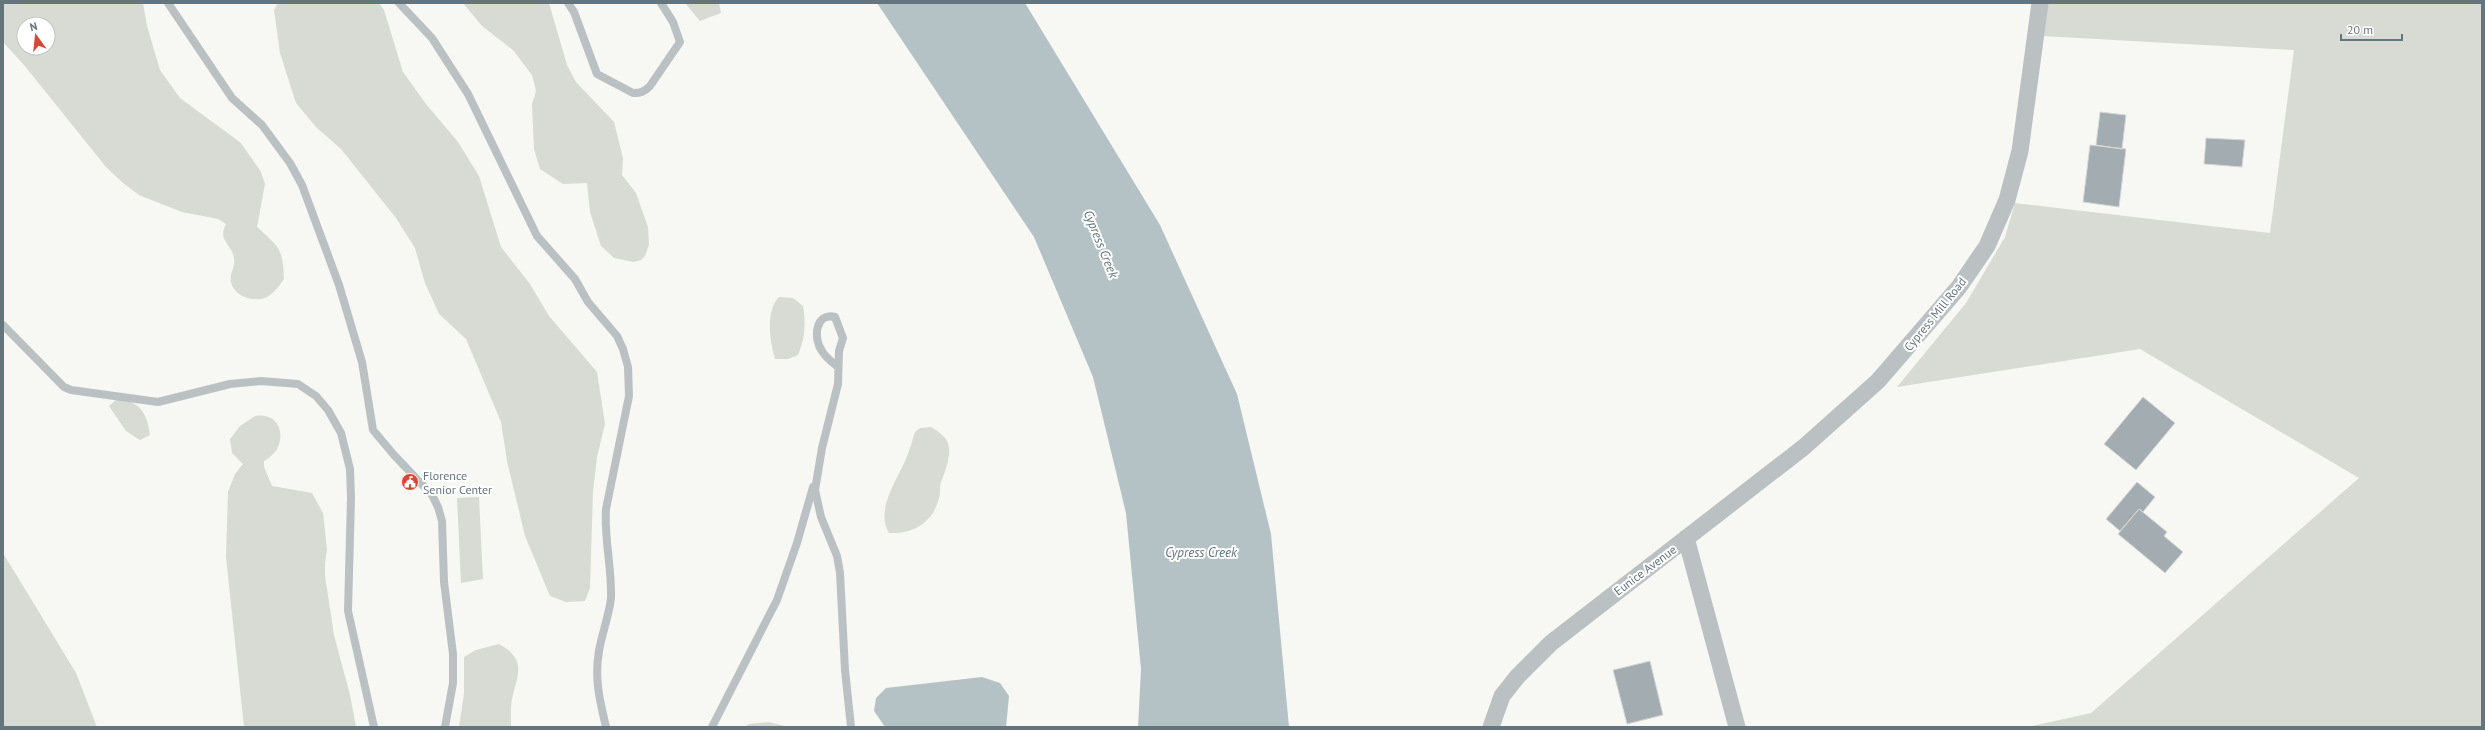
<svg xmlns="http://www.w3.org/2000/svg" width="2485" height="730" font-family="'PT Sans',sans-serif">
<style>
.green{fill:#d7dbd3;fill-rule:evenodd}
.water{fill:#b5c2c5}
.building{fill:#a3adb1;stroke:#d8d8d6}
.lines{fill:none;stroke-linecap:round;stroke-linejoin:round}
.service{stroke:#bbc1c3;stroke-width:8}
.minor{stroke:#bbc1c3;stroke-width:17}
.labels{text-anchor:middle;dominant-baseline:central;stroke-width:4;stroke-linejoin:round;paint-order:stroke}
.street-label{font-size:12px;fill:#64757d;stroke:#fff}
.poi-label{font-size:12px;fill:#64757d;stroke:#fff;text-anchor:start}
.water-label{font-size:13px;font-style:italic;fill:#5f7478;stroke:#fff}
</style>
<rect width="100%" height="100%" fill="#f7f7f4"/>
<path class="green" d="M3,3H143L147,26L160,70L180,98L241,143L261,172L265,184L257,227C279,247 283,248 284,279C280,285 274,293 267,297C255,303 234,297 231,282C229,274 236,266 234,258C232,244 217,241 226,224L218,219L182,212L164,205L139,195L123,183L106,167L24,65L3,42ZM24,24H48V48H24Z
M278,3H379L384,10L403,72L426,104L458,142L479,176L501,247L530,284L549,316L597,372L605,424L597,457L593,491L590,588L585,601L566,602L550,596L525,536L507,461L501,422L466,339L439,314L425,283L415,248L396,218L341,149L316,127L296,103L280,53L274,10Z
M463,3H549L567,65L576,82L614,122L623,158L622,175L636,193L648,227L649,245L645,256L641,260L634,262L614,258L601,246L590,212L587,183L563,184L540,169L534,149L532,104L536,91L532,75L513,50L482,26Z
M685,3H719L721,13L700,21Z
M2046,3H2482V727H2028L2091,713L2359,478L2140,349L1897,387L1966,303L2005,237L2015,203L2270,233L2294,50L2043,36Z
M779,297L793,298L803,306C806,324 805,338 798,355L788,359H775C770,342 765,311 779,297Z
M118,398C141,403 147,413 150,435L140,440L126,431L109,406Z
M255,416C285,411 289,449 264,461V467L272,486L312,493L323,513L327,550L325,562V576L334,635L350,695L356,727H244L226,557L228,492L235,474L243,464L232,453L230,439L240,426Z
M931,427C937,431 944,435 947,441C953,453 945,471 941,482C939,488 941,493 939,498C933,523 913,534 889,533C875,510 897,480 906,459C910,450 912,441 915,432L920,428Z
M479,497L483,579L461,583L457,498Z
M3,553L76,673L97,727H3Z
M499,644C525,659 519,671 513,695C510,705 511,717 511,727H459L464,694V657L476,650Z
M769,722L788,727H745L749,724Z"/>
<path class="water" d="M877,3H1025L1160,225L1237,394L1271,534L1289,727H1138L1141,669L1126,513L1093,377L1034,237Z
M982,677L1000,683L1009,696L1006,727H885L874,711L876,698L886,688Z"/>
<path class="building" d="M2100,112L2126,115L2122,149L2096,145Z
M2206,138L2245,140L2242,167L2204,164Z
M2090,145L2126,149L2119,207L2083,202Z
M2143,397L2175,423L2136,470L2104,444Z
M2137,482L2155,497L2143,512L2139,509L2120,531L2106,519Z
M2139,509L2167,532L2164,536L2183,552L2165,573L2118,534Z
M1650,661L1663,715L1627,724L1613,670Z"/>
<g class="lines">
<path class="service" d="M168,3L232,98L262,125L290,163L302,185L339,285L362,362L373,430L394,455L432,495L438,507L442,521L444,582L453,654V683L445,727
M399,3L432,38L468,94L537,236L575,279L588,302L617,336L623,349L628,367L629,396L606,509C604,539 612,568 611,598C609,616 602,633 599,651C594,679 600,701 606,727
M568,3L574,12L597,74L633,93C641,93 644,92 650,86L680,42L673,22L661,3
M3,325L64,387L71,390L158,402L230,384L261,381L298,384L316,396L328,410L341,433L350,469L351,498L348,611L374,727
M838,367C832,362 826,358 822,351C813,339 815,312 835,317L843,338L839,351L838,384L822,448L815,490L821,517L837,556L840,573L845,670L851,727
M712,727L777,600L797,543L813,487"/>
<path class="minor" d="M1686,538L1737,727
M1491,727L1502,696L1517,677L1551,643L1804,447L1878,381L1959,287L1987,246L2007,200L2020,151L2040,3"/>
</g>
<defs>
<g id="civic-disc" transform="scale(0.9)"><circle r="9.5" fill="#d64835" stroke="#fff"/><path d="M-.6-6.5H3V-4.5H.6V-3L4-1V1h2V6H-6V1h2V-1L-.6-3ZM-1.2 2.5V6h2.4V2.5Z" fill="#fff"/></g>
</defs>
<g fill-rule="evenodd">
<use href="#civic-disc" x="410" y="482"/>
</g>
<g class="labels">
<g class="street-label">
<text transform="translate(1935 314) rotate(-51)">Cypress Mill Road</text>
<text transform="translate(1645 570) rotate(-37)">Eunice Avenue</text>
</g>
<g class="poi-label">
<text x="423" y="475">Florence<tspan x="423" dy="14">Senior Center</tspan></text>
</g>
<g class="water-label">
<text transform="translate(1101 244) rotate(68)">Cypress Creek</text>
<text x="1201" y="552">Cypress Creek</text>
</g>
</g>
<rect width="2485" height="730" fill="none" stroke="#64757d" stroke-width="8"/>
<g transform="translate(36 36) rotate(345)"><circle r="19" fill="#ffffff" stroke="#c1c8cb"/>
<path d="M0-3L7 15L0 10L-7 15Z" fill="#d64835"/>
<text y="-6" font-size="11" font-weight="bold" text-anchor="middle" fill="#64757d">N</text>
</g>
<path d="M2341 34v6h61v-6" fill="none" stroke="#64757d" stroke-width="2"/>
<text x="2347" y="34" font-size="12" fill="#64757d" stroke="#ffffff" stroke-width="3" paint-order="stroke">20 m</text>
</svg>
